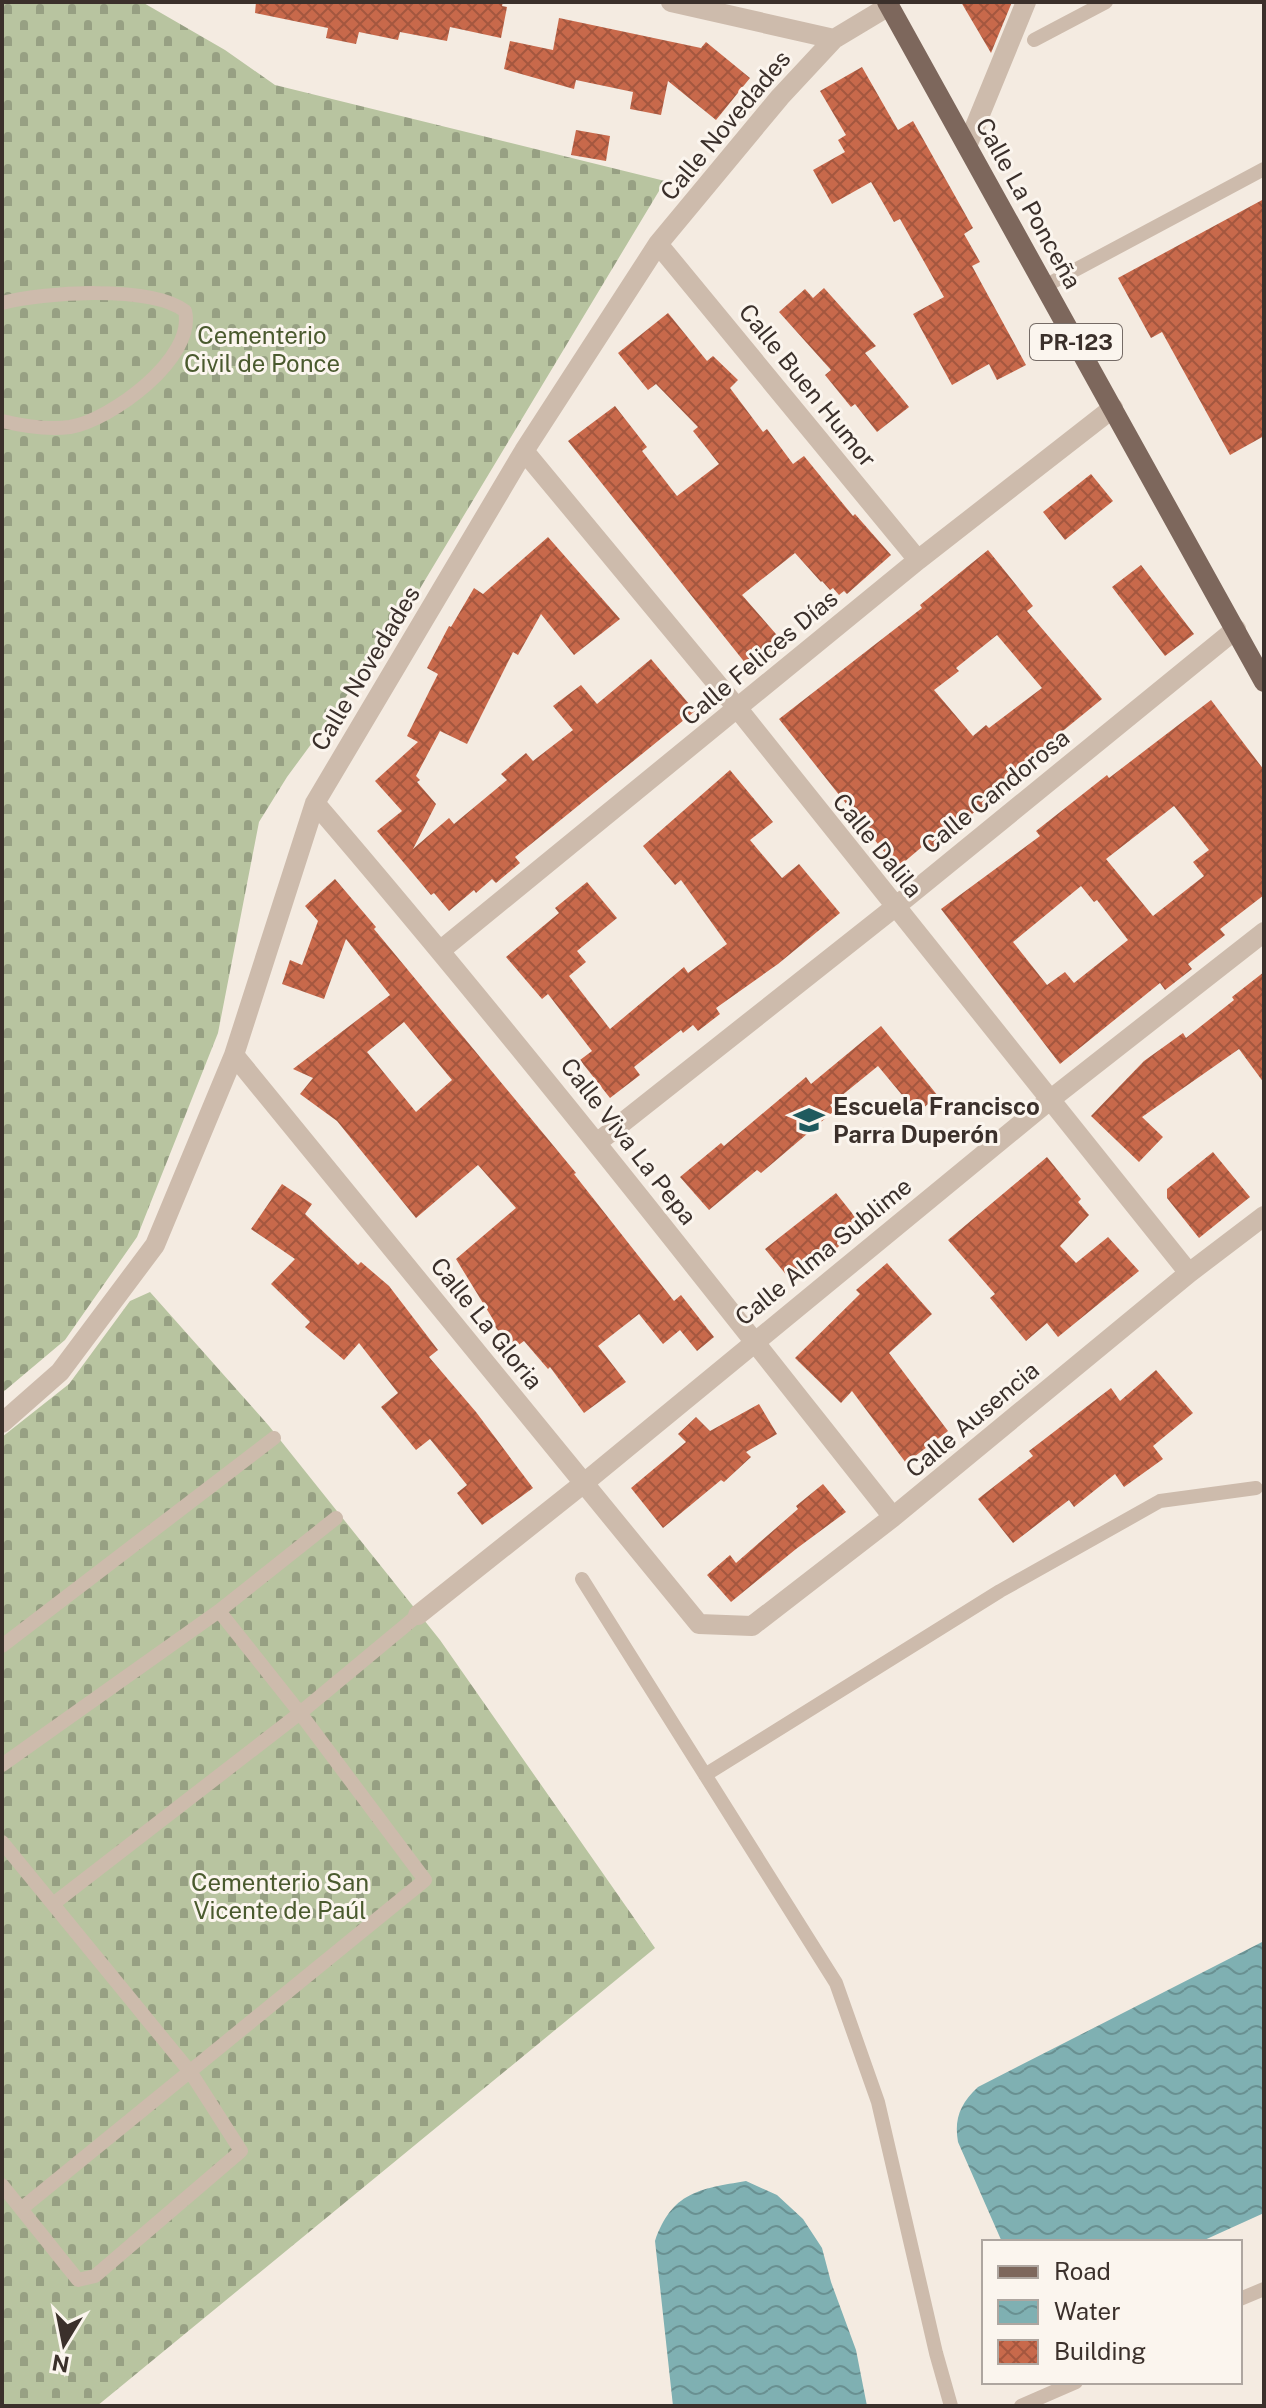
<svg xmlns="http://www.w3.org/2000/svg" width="1266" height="2408" font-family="'Public Sans',sans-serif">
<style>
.cemetery{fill:url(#cemetery-stones)}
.water{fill:url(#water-waves)}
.building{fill:url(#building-cross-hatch);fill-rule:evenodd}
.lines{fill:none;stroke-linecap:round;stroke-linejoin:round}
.service{stroke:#cdbbac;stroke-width:14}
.minor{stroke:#cdbbac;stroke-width:20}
.primary{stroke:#7d675c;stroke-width:20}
.labels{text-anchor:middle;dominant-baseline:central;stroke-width:6;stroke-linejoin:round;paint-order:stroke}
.shield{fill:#fbf5ee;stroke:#756b66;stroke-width:2}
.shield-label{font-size:22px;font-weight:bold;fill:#3b302b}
.street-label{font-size:24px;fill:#3b302b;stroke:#fbf5ee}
.park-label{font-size:24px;fill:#4a5a2e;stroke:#fbf5ee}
.poi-label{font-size:24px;font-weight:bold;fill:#3b302b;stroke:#fbf5ee;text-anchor:start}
</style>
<defs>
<pattern id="cemetery-stones" width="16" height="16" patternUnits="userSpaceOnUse" patternTransform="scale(2)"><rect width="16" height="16" fill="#b8c4a0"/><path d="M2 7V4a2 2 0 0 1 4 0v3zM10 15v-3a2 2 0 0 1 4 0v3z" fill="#97a083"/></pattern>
<pattern id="water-waves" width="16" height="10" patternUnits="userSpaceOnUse" patternTransform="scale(2)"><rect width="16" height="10" fill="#7fb0b2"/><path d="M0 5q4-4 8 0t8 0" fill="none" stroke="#699091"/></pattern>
<pattern id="building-cross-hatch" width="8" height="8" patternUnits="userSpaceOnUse" patternTransform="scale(2)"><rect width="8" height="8" fill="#c8694b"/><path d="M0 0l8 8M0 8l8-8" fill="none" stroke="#a4573f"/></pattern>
</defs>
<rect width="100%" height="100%" fill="#f4ebe1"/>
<path class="cemetery" d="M2,2H142L225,50L275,85L665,181L395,630L287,777L259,822L218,1033L137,1237L65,1340L2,1393Z
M150,1292L269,1426L440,1640L655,1948L97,2406H2V1437L69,1384L130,1301Z"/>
<path class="water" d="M1264,1941V2213L1200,2242H1002L958,2142C954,2119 960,2104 978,2087Z
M746,2181L777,2195L803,2219L822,2248L831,2282L856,2350L867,2406H673L655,2241C672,2192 699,2189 746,2181Z"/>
<path class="building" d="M256,2H503L502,6L507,7L501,38L450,27L447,41L400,32L398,40L359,32L356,44L326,38L328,28L255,13Z
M961,2H1012L991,53Z
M559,18L701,48L706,42L750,78L716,120L668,81L661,115L630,109L633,92L576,80L574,89L504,69L510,41L553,50Z
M862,67L898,130L913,121L973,228L964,234L980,262L972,266L1026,365L997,380L989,364L952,385L913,314L944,297L900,219L894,222L871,182L832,204L813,170L845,152L838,140L846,135L820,91Z
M576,130L610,136L606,161L571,155Z
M1264,199V436L1230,455L1162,332L1151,338L1118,278Z
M824,288L876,346L865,353L909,407L877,432L855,404L851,407L825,375L831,370L779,312L805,289L813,298Z
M668,313L707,361L713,356L738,380L730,388L763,432L767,429L793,464L804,456L853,516L855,514L891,555L847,594L844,591L839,595L833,588L830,590L822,581L821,582L795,553L742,595L782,641L750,669L568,441L615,406L647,447L642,451L677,496L719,464L693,431L698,427L656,384L648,390L618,353Z
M1091,474L1113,501L1065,540L1043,512Z
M548,537L620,619L574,655L541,614L518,655L513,652L467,744L440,731L416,776L420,780L417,782L436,804L413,849L449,818L454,824L507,780L501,774L526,753L533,761L573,730L553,706L581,685L597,704L651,659L695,711L515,857L520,863L496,883L492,879L476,893L474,890L449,911L434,893L431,895L377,831L402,811L375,781L418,742L407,736L438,674L427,668L449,626L451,627L474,588L483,594Z
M988,550L1033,606L1027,611L1102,699L1059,734L1062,739L991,797L993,799L955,826L959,830L929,854L923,846L897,868L779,719L922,608L920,605ZM997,635L1042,688L989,728L986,725L973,736L934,690L959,671L956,668Z
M1141,565L1194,634L1165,656L1112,587Z
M1211,700L1264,770V895L1220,929L1225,935L1188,964L1192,969L1165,990L1160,983L1060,1064L941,909L1040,836L1036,831L1107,775L1109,778ZM1174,806L1209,850L1193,862L1204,876L1153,916L1106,859ZM1081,886L1094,902L1097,900L1128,940L1074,983L1065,972L1047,985L1013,942Z
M730,770L773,822L750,840L782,878L799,864L840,913L778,964L716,1008L720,1014L698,1031L693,1025L683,1033L681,1030L634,1067L640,1075L610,1098L580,1060L592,1051L548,994L542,999L506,957L559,913L555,908L587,882L617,918L577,951L586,962L569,976L610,1029L684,967L688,973L727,944L681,880L675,885L643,846Z
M335,879L376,927L374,929L576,1173L574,1174L674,1301L681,1295L714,1337L697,1351L680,1330L663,1344L639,1314L598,1346L626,1382L584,1413L550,1367L548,1369L524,1341L513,1349L492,1323L494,1321L456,1259L516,1208L478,1165L416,1218L337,1121L300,1094L313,1078L293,1069L390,995L346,939L324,999L282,984L290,960L302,965L318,921L305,906ZM404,1022L452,1080L416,1112L367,1052Z
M1264,972V1083L1239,1049L1142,1117L1163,1137L1139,1162L1091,1116L1144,1061L1183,1033L1186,1038L1234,1000L1232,997Z
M881,1026L938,1096L917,1113L878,1066L830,1105L834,1111L761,1173L757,1170L709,1210L680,1177L721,1143L724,1146L806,1077L811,1084Z
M1213,1152L1250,1197L1199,1238L1167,1198V1189Z
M1047,1157L1081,1199L1078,1202L1089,1215L1060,1246L1076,1263L1108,1237L1139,1271L1058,1337L1047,1323L1026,1341L990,1298L995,1294L948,1240Z
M282,1184L312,1204L305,1214L358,1265L361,1262L389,1286L438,1350L429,1357L476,1412L533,1488L482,1525L457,1493L467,1485L430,1439L416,1450L381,1407L398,1393L359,1343L344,1360L305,1327L310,1322L271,1284L295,1259L251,1229Z
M836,1193L863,1227L793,1283L765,1249Z
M887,1263L932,1314L889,1353L948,1431L906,1463L852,1391L841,1403L795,1358L860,1294L856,1290Z
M1156,1370L1193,1413L1153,1446L1163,1459L1124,1487L1115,1474L1074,1507L1069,1500L1013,1543L978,1499L1033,1456L1029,1451L1111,1388L1120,1401Z
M759,1404L777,1434L746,1452L751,1457L724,1482L721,1480L663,1528L631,1488L686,1442L678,1434L696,1417L710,1431Z
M823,1484L846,1512L796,1549L731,1602L707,1575L730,1555L736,1563L798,1509L796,1506Z"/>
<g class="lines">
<path class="service" d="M1034,40L1106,2
M1045,286L1264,169
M2,303C42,292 151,285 185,311C196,358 111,420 70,427C48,430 23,426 2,421
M582,1579L836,1983L878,2102L936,2353L951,2406
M2,1646L274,1438
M2,1765L219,1611L336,1518
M705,1775L1000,1591L1160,1501L1256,1488
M2,1842L191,2073L241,2151L95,2276L78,2280L2,2185
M53,1904L300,1713L418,1615
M21,2209L425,1880L300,1713L219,1611
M1240,2299L1264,2289
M1021,2406L1076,2382"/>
<path class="minor" d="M671,2L834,39
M967,146L1026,2
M658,244L918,560
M524,451L738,709L1189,1273
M315,803C515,1036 703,1277 893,1517
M441,950L918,560L1113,408
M234,1055L699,1624L752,1626L893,1517L1189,1273L1264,1216
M598,1142L895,907L1236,629
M2,1423L60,1372L155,1245L234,1055L315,803L524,451L658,244L780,97L834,39L889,6
M418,1615L584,1483L1051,1099L1264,932"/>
<path class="primary" d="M887,2L1264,682"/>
</g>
<defs>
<g id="school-bare" transform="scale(2.4)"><path d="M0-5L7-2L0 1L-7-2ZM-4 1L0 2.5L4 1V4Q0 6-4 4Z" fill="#1f5a5e" stroke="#fbf5ee" stroke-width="2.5" paint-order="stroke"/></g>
</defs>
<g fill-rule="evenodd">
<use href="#school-bare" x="809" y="1120"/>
</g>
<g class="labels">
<rect class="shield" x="1030" y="324" width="92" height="36" rx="6"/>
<g class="shield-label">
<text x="1076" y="342">PR-123</text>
</g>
<g class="street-label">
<text transform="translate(725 125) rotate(-50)">Calle Novedades</text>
<text transform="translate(1029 203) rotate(61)">Calle La Ponceña</text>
<text transform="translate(808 385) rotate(51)">Calle Buen Humor</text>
<text transform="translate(759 657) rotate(-40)">Calle Felices Días</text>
<text transform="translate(365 668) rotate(-59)">Calle Novedades</text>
<text transform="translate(995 791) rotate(-39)">Calle Candorosa</text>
<text transform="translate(878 845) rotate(51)">Calle Dalila</text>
<text transform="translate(629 1141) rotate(52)">Calle Viva La Pepa</text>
<text transform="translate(823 1251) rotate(-39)">Calle Alma Sublime</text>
<text transform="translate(487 1323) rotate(51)">Calle La Gloria</text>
<text transform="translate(972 1419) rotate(-40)">Calle Ausencia</text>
</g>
<g class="park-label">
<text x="262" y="335">Cementerio<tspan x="262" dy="28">Civil de Ponce</tspan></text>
<text x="280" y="1882">Cementerio San<tspan x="280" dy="28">Vicente de Paúl</tspan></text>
</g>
<g class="poi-label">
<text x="833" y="1106">Escuela Francisco<tspan x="833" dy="28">Parra Duperón</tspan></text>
</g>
</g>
<rect width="1266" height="2408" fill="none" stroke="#3b302b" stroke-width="8"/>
<rect x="982" y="2240" width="260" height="144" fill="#fbf5ee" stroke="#aea6a0" stroke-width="2"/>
<rect x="998" y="2266" width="40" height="12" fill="#7d675c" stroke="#aea6a0" stroke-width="2"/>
<text x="1054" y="2280" font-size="24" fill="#3b302b">Road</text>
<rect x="998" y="2300" width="40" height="24" fill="url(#water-waves)" stroke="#aea6a0" stroke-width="2"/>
<text x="1054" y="2320" font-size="24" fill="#3b302b">Water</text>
<rect x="998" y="2340" width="40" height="24" fill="url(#building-cross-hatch)" stroke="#aea6a0" stroke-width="2"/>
<text x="1054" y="2360" font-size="24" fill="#3b302b">Building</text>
<g transform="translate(64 2344) rotate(190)" stroke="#fbf5ee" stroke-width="6" paint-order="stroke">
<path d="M0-6L14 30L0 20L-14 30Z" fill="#3b302b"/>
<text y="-12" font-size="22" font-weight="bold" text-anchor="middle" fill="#3b302b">N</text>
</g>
</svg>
